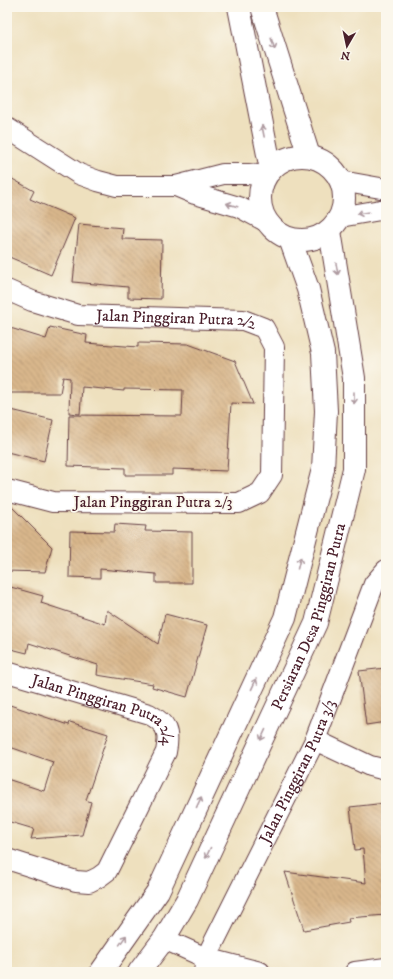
<svg xmlns="http://www.w3.org/2000/svg" width="393" height="979" font-family="'IM FELL DW Pica',serif">
<style>
.building{fill:url(#building-back-hatch)}
.lines{fill:none;stroke-linecap:round;stroke-linejoin:round}
.minor-casing{stroke:#633c41;stroke-width:22}
.tertiary-casing{stroke:#633c41;stroke-width:24}
.minor{stroke:#fff;stroke-width:20}
.tertiary{stroke:#fff;stroke-width:22}
.oneway{stroke:#ae9aa0}
.labels{text-anchor:middle;dominant-baseline:central;stroke-width:3.5;stroke-linejoin:round;paint-order:stroke}
.street-label{font-size:16px;fill:#4a1f2b;stroke:#fbf7ec}
</style>
<defs>
<pattern id="building-back-hatch" width="6" height="6" patternUnits="userSpaceOnUse"><rect width="6" height="6" fill="#d9b78c"/><path d="M-1 5l2 2M0 0l6 6M5-1l2 2" fill="none" stroke="#b29473"/></pattern>
</defs>
<rect width="100%" height="100%" fill="#fbf7ec"/>
<filter id="ink" filterUnits="userSpaceOnUse"><feTurbulence type="fractalNoise" baseFrequency=".025" numOctaves="2"/><feDisplacementMap in="SourceGraphic" scale="8" xChannelSelector="R" yChannelSelector="G"/><feConvolveMatrix kernelMatrix="1 2 1 2 8 2 1 2 1" color-interpolation-filters="sRGB"/></filter>
<filter id="wash" filterUnits="userSpaceOnUse"><feTurbulence type="fractalNoise" baseFrequency=".012" numOctaves="4" result="noise"/><feDisplacementMap in="SourceGraphic" scale="16" xChannelSelector="R" yChannelSelector="G"/><feGaussianBlur stdDeviation="0.9" result="paint"/><feColorMatrix in="noise" values="0 0 0 0 0 0 0 0 0 0 0 0 0 0 0 0 0 1.4 0 .05"/><feComposite in="paint" operator="in"/></filter>
<g filter="url(#wash)">
<rect width="100%" height="100%" fill="#eee0be"/>
<g id="blocks">
<path class="building" d="M7,176L34,191L30,199L75,218L51,275L7,256Z
M79,224L123,228L122,239L162,240L161,299L128,298V287L73,282Z
M7,327L46,339L50,327L87,335L86,343L138,347V343L188,344L235,361L253,404L231,403L227,471L172,469V475H125V468L68,466L69,415L182,416L183,390L124,389V391L82,387L80,414L69,413L70,378L63,377L60,393H7Z
M7,409L53,420L44,461L7,452Z
M7,502L52,547L45,572L7,571Z
M115,524L146,526L145,531L192,532V583H156V574L100,569V578L69,577L70,531L114,532Z
M7,586L43,596L41,603L105,624L107,610L158,644L165,614L207,625L187,697L152,687L153,684L97,675L98,665L29,643L27,653L7,648Z
M386,668V722L366,725L359,671Z
M7,704L69,725L70,722L108,734L86,800L91,802L82,835L31,839L34,829L7,821V779L44,791L53,762L7,746Z
M386,803V915L348,918L349,922L304,930L285,872L366,883L363,849L355,850L350,807Z"/>
</g>
</g>
<g filter="url(#ink)">
<use href="#blocks" fill-opacity="0" stroke="#633c41" stroke-width="1"/>
<g class="lines">
<g class="minor-casing">
<g id="minor">
<path d="M7,128L79,174L98,181L117,186H176L223,174H248L266,176"/>
<path d="M341,181L386,189"/>
<path d="M176,186L195,194L239,207L267,222"/>
<path d="M340,217L386,209"/>
<path id="s1" d="M7,290L32,301L78,315L243,320L264,328L274,347L272,475L260,493L239,503L53,502L7,490"/>
<path id="s2" d="M7,672L149,714C167,724 170,732 166,752L107,871L99,877L89,882L76,881L7,859"/>
<path d="M315,740L370,766L386,770"/>
<path d="M164,939L206,958L260,972"/>
<path id="s3" d="M204,972L206,958L315,740L374,584L386,570"/>
<path d="M355,972L386,968"/>
</g>
</g>
<g class="tertiary-casing">
<g id="tertiary">
<path d="M239,7L271,170"/>
<path d="M262,7L309,156"/>
<circle cx="302" cy="198" r="42"/>
<path d="M101,972L158,891L285,618L323,469L326,411L323,353L308,289L290,239"/>
<path id="s4" d="M139,972L164,939L187,900L316,623L354,469V378L330,231"/>
</g>
</g>
<use href="#minor" class="minor"/>
<use href="#tertiary" class="tertiary"/>
</g>
<defs><path id="oneway-shaft" d="M-6 0H5M1.5-3L5.5 0L1.5 3" fill="none" stroke-width="1.6" stroke-linecap="round" stroke-linejoin="round"/></defs>
<g class="oneway">
<use href="#oneway-shaft" transform="translate(273 44) rotate(72)"/>
<use href="#oneway-shaft" transform="translate(263 131) rotate(-101)"/>
<use href="#oneway-shaft" transform="translate(232 205) rotate(-164)"/>
<use href="#oneway-shaft" transform="translate(363 213) rotate(170)"/>
<use href="#oneway-shaft" transform="translate(337 269) rotate(80)"/>
<use href="#oneway-shaft" transform="translate(354 398) rotate(90)"/>
<use href="#oneway-shaft" transform="translate(299 563) rotate(-76)"/>
<use href="#oneway-shaft" transform="translate(254 684) rotate(-65)"/>
<use href="#oneway-shaft" transform="translate(263 735) rotate(115)"/>
<use href="#oneway-shaft" transform="translate(199 802) rotate(-65)"/>
<use href="#oneway-shaft" transform="translate(208 853) rotate(115)"/>
<use href="#oneway-shaft" transform="translate(123 940) rotate(-55)"/>
</g>
</g>
<g class="labels">
<g class="street-label">
<text stroke="none"><textPath href="#s1" startOffset="174">Jalan Pinggiran Putra 2/2</textPath></text>
<text x="153" y="502">Jalan Pinggiran Putra 2/3</text>
<text stroke="none"><textPath href="#s4" startOffset="396">Persiaran Desa Pinggiran Putra</textPath></text>
<text stroke="none"><textPath href="#s2" startOffset="107">Jalan Pinggiran Putra 2/4</textPath></text>
<text stroke="none"><textPath href="#s3" startOffset="222">Jalan Pinggiran Putra 3/3</textPath></text>
</g>
</g>
<rect width="393" height="979" fill="none" stroke="#fbf7ec" stroke-width="24"/>
<g transform="translate(347 46) rotate(189)" stroke="#fbf7ec" stroke-width="3" paint-order="stroke">
<path d="M0-3L7 15L0 10L-7 15Z" fill="#4a1f2b"/>
<text y="-6" font-size="11" font-weight="bold" text-anchor="middle" fill="#4a1f2b">N</text>
</g>
</svg>
